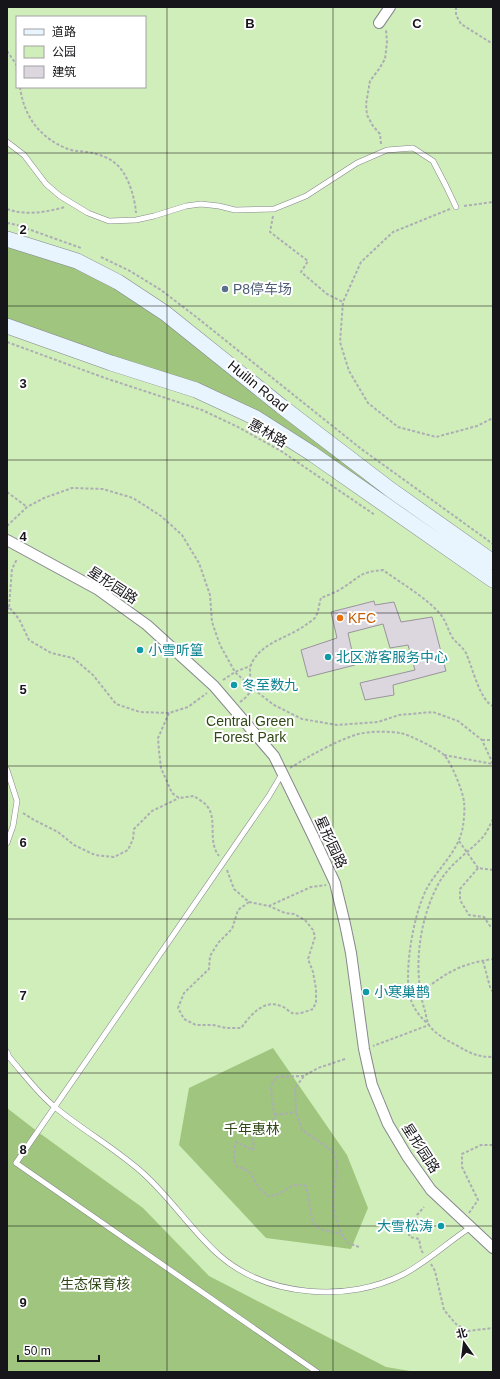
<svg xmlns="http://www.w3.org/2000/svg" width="500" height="1379" font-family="Arial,'Noto Sans SC',sans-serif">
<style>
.green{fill:#d0eeb9;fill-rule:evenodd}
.forest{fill:#9fc57e}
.building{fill:#dcd6df;stroke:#9a949d}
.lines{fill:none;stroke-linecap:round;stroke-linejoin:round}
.service-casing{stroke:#86868f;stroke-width:6}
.minor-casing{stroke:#86868f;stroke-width:12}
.secondary-casing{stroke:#86868f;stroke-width:16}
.path{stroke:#adadb5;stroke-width:2;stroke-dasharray:3 2;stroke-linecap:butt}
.service{stroke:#fff;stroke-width:5}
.minor{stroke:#fff;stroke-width:10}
.secondary{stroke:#e8f5fe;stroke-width:15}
.grid{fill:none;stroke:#16161a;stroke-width:1;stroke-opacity:0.55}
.service-dot{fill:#5c6f8a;stroke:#fff;stroke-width:1.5}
.food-dot{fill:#e8710a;stroke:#fff;stroke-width:1.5}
.culture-dot{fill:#0f9aa8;stroke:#fff;stroke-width:1.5}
.labels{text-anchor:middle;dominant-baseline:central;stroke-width:4;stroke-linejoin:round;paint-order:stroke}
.service-label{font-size:14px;fill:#4e5e75;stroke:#fff;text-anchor:start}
.street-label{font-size:14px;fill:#16161a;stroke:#fff}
.food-label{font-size:14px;fill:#c56008;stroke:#fff;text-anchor:start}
.culture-label{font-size:14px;fill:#0d838f;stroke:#fff;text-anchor:start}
.park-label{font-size:14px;fill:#304816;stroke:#fff}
.grid-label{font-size:13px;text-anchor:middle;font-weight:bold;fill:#16161a;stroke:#fff;stroke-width:4;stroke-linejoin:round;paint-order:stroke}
</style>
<rect width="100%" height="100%" fill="#f3f3fd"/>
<path class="green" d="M7,7H493V1372H7ZM17,17H145V87H17Z"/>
<path class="forest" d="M7,243L61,261L141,300L493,567V571L340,466L288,429L242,404L7,319Z
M273,1048L347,1155L368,1208L351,1249L266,1238L179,1145L189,1088Z
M7,1108L38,1132L143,1208L209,1276L386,1367L416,1372H7Z"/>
<path class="building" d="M374,601L375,605L394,602L401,622L432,617L446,671L393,685L394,695L365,700L360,683L415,670L408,645L390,648L383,624L348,633L355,665L308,677L301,650L337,638L331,612Z"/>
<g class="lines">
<g class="service-casing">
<path id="service" d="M7,142L24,155L46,184L60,196L88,213L109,221L136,220L154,216L186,206L201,204L219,206L235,210L274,209L306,196L357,163L387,150L413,148L433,161L446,186L456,207
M7,770L17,801L13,826L7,843
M282,774L269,796L16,1163L317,1372
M7,1052L9,1057C24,1074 38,1094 56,1108C85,1132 118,1150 145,1175C172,1200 192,1231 219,1255C267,1297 348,1303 404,1274C428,1261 448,1242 471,1227"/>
</g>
<g class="minor-casing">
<path id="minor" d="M379,23L390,7
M7,540L97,589L147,625L214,686L274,756L313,836L335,883L345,924L351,953L364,1049L372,1085L388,1124L407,1156L431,1190L493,1248"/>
</g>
<g class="secondary-casing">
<path id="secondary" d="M7,239L77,261L118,282L165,313L281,406L391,490L493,562
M7,326L111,363L196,390L256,418L311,453L493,580"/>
</g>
<path class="path" d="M456,7V15L461,24L493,44
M7,51L16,64L17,71
M20,87C24,117 40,138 68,149C76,152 85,151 93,153C101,155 109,158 115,163C128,173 135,198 136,213
M381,144L380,134L373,126L367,115L366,104L370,81L379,69L385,59L387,42L386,30
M464,206L493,202
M7,209C26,216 46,212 65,207
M450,209L393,232L361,262L343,302L340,342L349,371L368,403L398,427L436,437L477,426L493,418
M273,216L270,232L308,261L301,272L327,294L343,302
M7,223L17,225L81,248
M101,257L130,271L161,290L195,316L360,448L493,544
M7,342L105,378L202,410L238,427L281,451L375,515
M7,492L27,507
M7,526L27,507L44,498L72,488L103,489L133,498L161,516L182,535L199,563L210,595L212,622L220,645L235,672L252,688L274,705L302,719L337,725L378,722L399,715L433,712L458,721L482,740L493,764
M9,607L12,569L17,559
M7,610L9,607L19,619L29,640L51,653L73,658L93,675L116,704L140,712L169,713L188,707L207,693
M223,680L235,672L250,666
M240,702C263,686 242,677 254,659C266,641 290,637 307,624C310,622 315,619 316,616C319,611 319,603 321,598C328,595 337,592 344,587C361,576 360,572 383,570C402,584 426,597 441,615C446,621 448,630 452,637C456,643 462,646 466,653C472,666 480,701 493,706
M169,713L158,738L159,751L161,768L172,793L179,798L194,796C198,799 204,802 207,806C218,819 207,841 219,856
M482,740H493
M444,755L493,764
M290,768C311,755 332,743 355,735C368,731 387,731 400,733C408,734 438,749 444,755C451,762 463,791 464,802C465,809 464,819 463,826C459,851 439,867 427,888C414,913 405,964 409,992C411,1006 419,1016 429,1025L373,1046
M23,813L34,820L58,832L74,845L95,855L114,857L128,850L133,839L134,829L152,811L179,798
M493,819C490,825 487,832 483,837C469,852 451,863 440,881C419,918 412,970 425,1011C426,1015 427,1022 429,1025C436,1035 447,1040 456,1045C470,1053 477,1057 493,1057
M459,841L478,868L493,870
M478,868L460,889V900L469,915L484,917L490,926L493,928
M227,870L234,889L249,902L269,906L311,887L326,885
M249,902L238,910L232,929L218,943L210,956L209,969L184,993L178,1008L184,1019L196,1025H213L226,1028H241C251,1015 263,999 281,1006C285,1007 288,1011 292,1013C298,1015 307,1011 313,1009L316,1002V989L313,972L308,959L315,937L313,930L305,920L294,914L285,913L269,906
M483,961L490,987L493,992
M420,993C446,973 459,964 493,959
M345,1059L318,1068L304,1076L295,1088L296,1112L302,1130L333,1151L337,1162L333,1203L335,1215L341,1234L348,1243L359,1247
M304,1076L276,1077L271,1086L272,1102L275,1115L272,1124L268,1130L257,1128L250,1131L254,1145L253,1150L236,1142C233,1150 234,1158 236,1166L249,1171L259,1188L268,1196C271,1195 275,1196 278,1194C290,1189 291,1182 306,1186L313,1223L320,1229L341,1234
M275,1115L296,1112
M469,1213L478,1200L462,1167V1154L481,1145H493
M423,1253L421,1250L419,1239L410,1237L408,1232L410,1228L416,1224L417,1215L424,1207
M431,1264L435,1271L444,1310L456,1324L468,1331L493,1328"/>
<use href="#service" class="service"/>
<use href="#minor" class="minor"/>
<use href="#secondary" class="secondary"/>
</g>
<path class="grid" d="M167,7V1372M333,7V1372M7,153H493M7,306H493M7,460H493M7,613H493M7,766H493M7,919H493M7,1073H493M7,1226H493"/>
<circle class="service-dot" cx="225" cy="289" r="4"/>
<circle class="food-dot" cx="340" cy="618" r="4"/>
<g class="culture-dot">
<circle cx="140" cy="650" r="4"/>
<circle cx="328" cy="657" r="4"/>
<circle cx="234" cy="685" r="4"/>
<circle cx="366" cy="992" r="4"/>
<circle cx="441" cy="1226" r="4"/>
</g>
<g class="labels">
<g class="service-label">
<text x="233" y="289">P8停车场</text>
</g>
<g class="street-label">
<text transform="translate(258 386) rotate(39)">Huilin Road</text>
<text transform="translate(268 433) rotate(30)">惠林路</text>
<text transform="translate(113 585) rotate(33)">星形园路</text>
<text transform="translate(331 842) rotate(65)">星形园路</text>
<text transform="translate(421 1148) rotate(57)">星形园路</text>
</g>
<g class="food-label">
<text x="348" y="618">KFC</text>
</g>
<g class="culture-label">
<text x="148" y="650">小雪听篁</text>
<text x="336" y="657">北区游客服务中心</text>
<text x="242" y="685">冬至数九</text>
<text x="374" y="992">小寒巢鹊</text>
<text x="433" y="1226" text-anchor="end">大雪松涛</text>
</g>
<g class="park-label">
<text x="250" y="721">Central Green<tspan x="250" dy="16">Forest Park</tspan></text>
<text x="252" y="1129">千年惠林</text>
<text x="95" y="1284">生态保育核</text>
</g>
</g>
<g class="grid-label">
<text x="250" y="28">B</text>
<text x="417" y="28">C</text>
<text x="23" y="234">2</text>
<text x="23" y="388">3</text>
<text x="23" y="541">4</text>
<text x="23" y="694">5</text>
<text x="23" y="847">6</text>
<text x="23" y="1000">7</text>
<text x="23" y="1154">8</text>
<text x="23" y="1307">9</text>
</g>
<rect width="500" height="1379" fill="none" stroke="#16161a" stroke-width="16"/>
<rect x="16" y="16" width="130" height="72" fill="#ffffff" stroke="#a2a2a3"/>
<rect x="24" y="29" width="20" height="6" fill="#e8f5fe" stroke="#a2a2a3"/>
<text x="52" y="36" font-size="12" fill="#16161a">道路</text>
<rect x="24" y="46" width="20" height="12" fill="#d0eeb9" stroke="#a2a2a3"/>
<text x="52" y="56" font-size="12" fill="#16161a">公园</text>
<rect x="24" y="66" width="20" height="12" fill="#dcd6df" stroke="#a2a2a3"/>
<text x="52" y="76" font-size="12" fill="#16161a">建筑</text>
<g transform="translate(464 1343) rotate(346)" stroke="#ffffff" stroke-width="3" paint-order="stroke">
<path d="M0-3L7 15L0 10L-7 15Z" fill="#16161a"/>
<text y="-6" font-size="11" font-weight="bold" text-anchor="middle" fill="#16161a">北</text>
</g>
<path d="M18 1355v6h81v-6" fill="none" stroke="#16161a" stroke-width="2"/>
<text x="24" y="1355" font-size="12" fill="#16161a" stroke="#ffffff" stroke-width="3" paint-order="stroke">50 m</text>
</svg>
